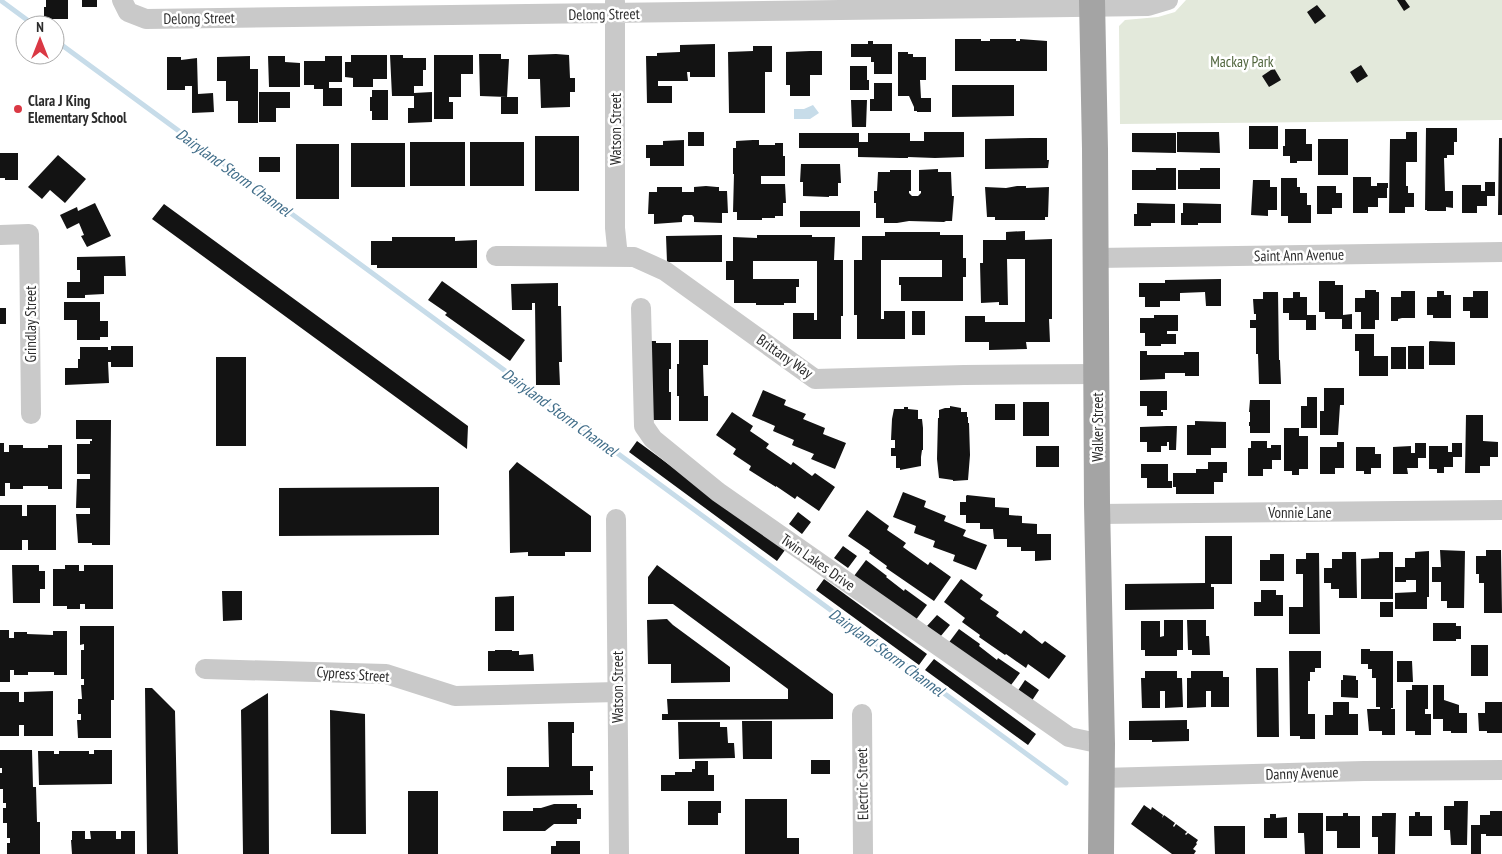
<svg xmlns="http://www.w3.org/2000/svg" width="1502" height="854" font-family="'PT Sans Narrow',sans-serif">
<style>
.green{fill:#e3e9db}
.water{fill:#c7dce9}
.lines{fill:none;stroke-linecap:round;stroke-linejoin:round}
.stream{stroke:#c7dce9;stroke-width:5}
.building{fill:#131313}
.minor{stroke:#c9c9c9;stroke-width:20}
.major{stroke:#a4a4a4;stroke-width:26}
.poi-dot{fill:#da3844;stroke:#fff;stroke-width:2}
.labels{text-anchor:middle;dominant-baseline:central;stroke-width:5;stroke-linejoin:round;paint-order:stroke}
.street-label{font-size:15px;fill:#2c2c2c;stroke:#fff}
.park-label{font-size:15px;fill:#50653d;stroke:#fff}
.poi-label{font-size:15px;font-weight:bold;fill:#2c2c2c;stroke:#fff;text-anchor:start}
.water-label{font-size:16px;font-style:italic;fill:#406d89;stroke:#fff}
</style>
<rect width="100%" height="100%" fill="#fff"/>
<path class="green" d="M1186,0H1502V120L1120,124L1119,26L1125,20L1158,17L1175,12Z"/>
<path class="water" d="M813,105L819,113L810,119H794V109H804Z"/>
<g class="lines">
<path class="stream" d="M0,0L34,25
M55,40L1066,783"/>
</g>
<path class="building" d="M46,0H68V19H44V7H46Z
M82,0H97V7H82Z
M1397,0H1405L1410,7L1404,11Z
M1317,5L1326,16L1315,24L1307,12Z
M955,39H981V41H990V39H1016V41H1020V39L1047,41V71H955Z
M868,41H873V44H892V74H874V62H871V57H851V44H868Z
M715,44V77H690V72H687L688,81H658V86H672V103H647L646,56H657V53L680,52V45Z
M753,46H772V72H765V113H729L728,52L753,51Z
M810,51H822V75H810V96H790V85H786V52Z
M898,52H908V54H913V57H926V80H920L921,98H931V112H917V111H914V107L909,96H898Z
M479,54H501V59H509L507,97L480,96Z
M556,54L569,55L570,78H575V92H570V107L541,108L540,79H528V55Z
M351,55H387V79H373V87H353V78L345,77V62H351Z
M390,55H403V58H426V70H423V86H414V93L432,92V122L408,123V108H414V96H392Z
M434,55H473V74H461V97H449V102H453V119H434Z
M250,56V69H258V123H238V101H226V81H217V57Z
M268,56H285V62L300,63V87H269Z
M325,56H342V82H329V88H342V106H323V89H314V85H304V61H325Z
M167,57H181V60L197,58L198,94L213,93L214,112L192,113V86H185V90H167Z
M1361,65L1368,76L1357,83L1350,72Z
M850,66H867V80H869V90H850Z
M1274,68L1281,80L1269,87L1262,76Z
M874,83H892V111H870V99H874Z
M952,85H1014V116L952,117Z
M372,90H388V120H372V111H370V97H372Z
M259,92H290V108H276V122H259Z
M501,97H518V114H501Z
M851,100H867L866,127H852Z
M1249,126H1278V149H1249Z
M1426,128H1457V142H1454V155H1447V158H1444L1445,191H1453V208L1446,207V211H1427V210H1425Z
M1285,129H1306V144H1312V161H1297V163H1290V156H1283V146H1285Z
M688,132H704V146H688Z
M924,132H964V157L935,158L908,157V158H900L858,157V148H799V133H859V142H868V133H910V141H924Z
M1177,132H1219L1220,153L1177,152Z
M1406,132H1417V162H1406V186H1408V193H1414V207H1405V213H1389L1390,139H1406Z
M1132,133H1176V153L1132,152Z
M535,136H579V191H535Z
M1031,138H1047V160H1049L1048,168L985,169V139Z
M1499,138H1502V215H1498Z
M1318,139H1348V175H1318Z
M684,140V166H650V158H646V145H663V141Z
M753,140H759V145H775V143H783V156H785V176H761V184H785L786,203H783V216H775V218H762V220H737V212H733L734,174H733V148H736V141Z
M410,142H465V186H410Z
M470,142H524V186H470Z
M351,143H405V187H351Z
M296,144H339V199H296Z
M0,153H18V180H5V178H0Z
M58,155L86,179L65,203L50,190L42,199L28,187Z
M259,157H280V172H259Z
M801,164H840L841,183H838V196H829V197L803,196V182H800Z
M1156,168H1176V190H1132V170H1156Z
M1200,168H1220V189H1178V170H1200Z
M938,169V172H951L952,196H954L952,221H946L944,222L909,221L897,223H884V218H876V203H874V191H877L878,172H890V170H911V191H909V193L912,196H918L921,193V191H919V170Z
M1353,177H1371V186H1377V183H1388V188H1387V198H1378V207H1368V213H1353Z
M1281,178H1297V187H1300V193H1307V205H1311V223H1288V216H1281Z
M1253,180H1270V187H1277V210H1268V216L1251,215Z
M1485,182H1495V196H1487V206H1477V213H1462V185H1481V191H1485Z
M706,186L717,187H719V191H727L728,213H722V223L694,222V217L692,215H684L682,217V222L654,224V214H648L649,192H657V187H682V192H694V187Z
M1017,186H1026V188L1049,187L1048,217H1045V220H995V217H987L985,187L1006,188Z
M1317,186H1336V193H1342V208H1332V214H1317Z
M95,203L111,236L87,247L81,236L84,235L79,223L67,229L60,215L77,207L78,211Z
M1137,203L1175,204V223H1151V226H1134V214H1137Z
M1183,203L1221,204V223H1198V225H1181V213H1183Z
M164,204L468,426L467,449L152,219Z
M800,211H860V227H800Z
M1025,231V240L1052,239V319H1049L1050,342H1026L1027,349L989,350V342H965V316H985V322H1025V259H1007L1008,305H999V302L981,303L980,263H983V240H1006V232Z
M885,232H940V235H963V258H966V277H963V301H901V285H899V277H942V260H881V319H884V311H905V339H857V315H854V260H862V236H885Z
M722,235V262H667L666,236Z
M757,235H812V237H835L834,260H843V316H841V339H793V313H814V320H817V261H753V279H799V287H796V303H784V305H756V303H734V280H726V261H733V237L757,238Z
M392,237H455V241L477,240V268H377V265H371V241H392Z
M125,256L126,276H104V294L85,295V298H67V282H80V270H77V257Z
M1221,279V306H1206L1205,292L1180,293V301H1160V307H1145V297H1139V283H1165V280Z
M442,281L525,340L510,361L445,315L447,313L428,300Z
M1319,281H1335V285H1343V315L1352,314V329H1342V319H1325V312H1319Z
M558,283V306H561L562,362H559L560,385H536L535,303H532V310H512L511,284Z
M1365,290H1376V292H1379V320H1375V329H1361V312H1355V298H1365Z
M1401,291H1415V318H1402L1398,319V321H1391V297H1401Z
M1437,291H1444V295H1451V318H1433V315H1427V297H1437Z
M1473,291H1488V318H1470V311H1463V297H1473Z
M1263,292H1278L1279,360H1280L1281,384H1259L1258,354H1256V328H1250V320H1256V314H1254L1253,299H1263Z
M1293,292H1300V297H1307V315H1316V330H1306V320H1289V313H1283V298H1293Z
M64,302H100V321H108V337H100V340H77V320H64Z
M0,308H6V324H0Z
M912,311H925V335H912Z
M1154,315H1178V331H1167V334H1176V344H1161V346H1145V333H1140V318H1154Z
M1355,334H1374V356H1388V376H1359V351H1355Z
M679,340H708V365H703L704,396H708V421H679V396H677V364H679Z
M651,341H656V343H671V369H669V392H671V420H651Z
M1430,341L1455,342V365H1429V342Z
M111,346H133V367H111V362H108L109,383L65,385V368H78V359H80V347H108V350H111Z
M1408,346H1424V369H1408Z
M1391,347H1406V369H1391Z
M1140,351H1147V355H1184V352H1199V376H1185V373H1165V379L1140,380Z
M216,357H246V446H216Z
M1324,388H1344V405H1340L1338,435H1320V411H1324Z
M763,390L786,400L784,405L806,414L803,419L825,428L823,434L846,443L835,469L811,459L814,454L792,445L794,440L773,431L775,426L752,416Z
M1140,391H1167V410H1161V412H1163V416H1147V406H1140Z
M1307,397H1317V428H1301V406H1307Z
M1250,400H1270V433H1250V426H1249V422H1250V412H1249Z
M1023,402H1049V436H1023Z
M995,404H1015V420H995Z
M950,406L961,408V412H967V417H968V423H969L970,455L968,480L953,481V480L939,478L937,459L938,418H939V410L945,408H950Z
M904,407H908V409L918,410V419H922L923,428V450H922L921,457V466L900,470V468H896V456H891V448H895V440H891L892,419L894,409H904Z
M732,412L753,426L750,431L769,444L766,448L791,465L793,462L812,476L815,473L835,487L819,511L797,496L795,499L776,486V487L749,470L751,466L733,454L736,449L716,435Z
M1466,415H1483V441L1498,442V457H1490V466H1480V473H1465Z
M76,420H111L110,545H92V543H78L76,514H90V508H76L77,479H90V474H77V444H90V441H92V439H76Z
M1195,421L1226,422V448H1211V455H1187V425H1195Z
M1167,426H1177L1176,450H1169V442H1167V446H1161V452H1147V442H1140V427Z
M1284,428H1299V436H1308V469H1299V475H1292V471H1284Z
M637,441L785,550L777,561L629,452Z
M1251,441H1267V448H1271V445H1281V460H1272V469H1263V476H1248V448H1251Z
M1337,442H1344V468H1335V474H1320V447H1337Z
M0,443H4V452H9V445H23V448H48V445H62V489H48V486H23V489H10V483H5V496H0Z
M1415,443H1426V458H1418V468H1407L1408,474H1393V447L1411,446V453H1415Z
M1452,443H1462V457H1453V467H1444V473H1437V469H1429V446H1448V452H1452Z
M1036,446H1059V467H1036Z
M1356,447H1375V454H1381V468H1371V474H1364V471H1356Z
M517,462L591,516V552H565V556H528V552L510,553L509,471Z
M1208,462H1227V473H1223V482H1214V494H1176V487H1173V473H1196V469H1208Z
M1141,464H1168V481H1172V488H1147V478H1141Z
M439,487V535L279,536V488Z
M903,492L926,501L924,507L946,516L944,521L966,530L963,536L987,545L976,570L953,561L955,555L933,547L935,541L914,533L916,526L893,517Z
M967,495L995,498V507L1009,508V515L1022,516V523L1037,524V534H1051V560L1035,561V551H1021V547H1007V539H994L993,529H980V523H966V515H960V502H966V496Z
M0,505H22V516H27V505H56V550H28V540H22V550H0Z
M867,510L889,526L887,530L906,543L903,547L928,565L930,562L951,577L934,601L886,568L887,566L869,553L870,551L848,536Z
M798,512L811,522L802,534L789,524Z
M1205,536H1232V584H1211V587H1214V609L1125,610V584L1205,583Z
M843,546L857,556L848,568L834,558Z
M1440,550L1465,551L1464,608H1447V601H1441V582H1432V567H1441Z
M1486,550H1501L1502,613H1484V583H1479V574H1476V556H1486Z
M1429,551V597H1427V609H1395V593L1416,592V580H1406V582H1395V567H1405V558H1415V552Z
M1342,552H1356L1357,598H1339V589H1331V583H1324V568H1332V559H1342Z
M1379,552H1393V599H1361V559L1379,558Z
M1306,553H1319L1320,634H1289V607H1303V574H1296V559H1306Z
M1270,554H1284V581H1260V560H1270Z
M866,560L887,576L886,577L904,591L905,589L927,605L915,621L854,576Z
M12,565H39V571H45V589H40V603H13Z
M65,565H79V571H84V565H113V609H85V604H80V609H67V606H53V569H65Z
M657,565L833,694V719L662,720V714H668L667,699H788V689L673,604H648V577Z
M824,579L927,654L919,665L816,590Z
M961,579L983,595L980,599L999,612L996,616L1021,634L1024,630L1042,644L1045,641L1066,656L1049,679L1028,664L1026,668L1006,654L1005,655L979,637L980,635L962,622L965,618L944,602Z
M1261,590H1276V595H1283V616H1254V602H1261Z
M222,591H242V620L223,621Z
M514,596V631H495V597Z
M1380,602H1393V617H1380Z
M937,615L950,625L940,637L927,626Z
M667,619L673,625L730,667V682L671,683V664H648L647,620Z
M1164,620H1183V650H1177V656H1145V650H1141V621H1160V637L1164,636Z
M1187,620H1206V636H1209L1210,655H1192V650H1188Z
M1433,623H1456V626H1461V639H1456V641H1433Z
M80,626H114V700H111V738H78L77,720H81V714H78V699H82L81,685H84V679H81V650H84V644L80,645Z
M959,629L980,644L979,646L997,660L998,658L1020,673L1008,689L947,645Z
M0,630H9V638H14V632H27V634L53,635V631H67V675H54V672H28V675H14V670H10V682H0Z
M1471,645H1488V676H1471Z
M1361,649H1370V651H1393V708H1391V709H1395V735H1382V731H1369L1367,709H1380V707H1376V678H1372V669H1368V664H1361Z
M495,650H512V651H519V655L533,654L534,671H488V651H495Z
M1289,651H1321V668H1315V672H1310V681H1308V714H1315V739H1300V736H1290Z
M934,659L1036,734L1028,745L925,670Z
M1397,661H1412L1413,682H1397Z
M1256,668H1278L1279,737H1257Z
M1145,671H1177V678H1182L1183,707L1165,708V691H1160V708H1142L1141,678H1145Z
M1191,671H1223V677H1229V707H1211V691H1206V707L1187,708V678H1191Z
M1343,675L1356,676V680H1358V698L1341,697V680H1343Z
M1025,680L1039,690L1031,702L1017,692Z
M1412,685H1428V709H1425V714H1431V735H1415V731H1406V690H1412Z
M1433,685H1444V700L1459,705V713H1467V733H1451V731H1443V719H1433Z
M145,688H152L175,711L178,854H147Z
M53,691V736H24V725H19V736H0V692H19V702H24V692Z
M268,693L269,854H243L241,710Z
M1333,702H1349V714H1358V735H1325V715H1333Z
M1485,702H1502V733H1487V731H1479L1478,713H1485Z
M330,710L365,714L366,834H331Z
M1187,720V729H1189V741L1152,742V740H1129V721Z
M742,721H772V759H743Z
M548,722H574V733H572V766H593V771H590V790H593V795L507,796V767H549Z
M678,722H720V727H727L728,743H734L735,758L679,759Z
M0,750H32L33,787H36L37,822H40V854H7V843H10V838H7V823H3V808H6V803H3V789H0V773H2V768H0Z
M94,750H112V784L39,785L38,751H54V754H59V751H89V754H94Z
M811,760H830V774H811Z
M695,761H708V775H714V791H661V775H675V772H692V769H695Z
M408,791H438V854H408Z
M745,799H787V838H799V854H745Z
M688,801H721V813H718V825H688Z
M1454,801H1468L1467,845H1451L1450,830H1444V806H1454Z
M554,804H577V808H581V819H577V824H554L545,831H503V811H533V808H541Z
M1144,805L1151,810L1152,807L1163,815L1162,818L1164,815L1175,823L1173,826L1174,827L1176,824L1187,832L1185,834L1186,835L1188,833L1198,840L1196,843L1197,844L1193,849L1196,851L1194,854H1172L1131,824Z
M1490,811H1502V836H1486V834H1481V854H1471V825H1480V815H1490Z
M1415,812H1420V816H1432V836H1409V816H1415Z
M1298,813H1323V854H1305L1304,833H1298Z
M1343,813H1348V816H1360V848H1337V831H1326V816H1343Z
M1382,813H1396L1395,854H1378V837H1372V816H1382Z
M1270,814H1276V818L1287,817V838H1264V818H1270Z
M1214,826H1245V854H1215Z
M72,831H85V839H91L90,831H116V839H121V831H135V854H72L71,840H72Z
M556,841H580V854H551V846H556Z"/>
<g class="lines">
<path class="minor" d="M122,0L128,12L146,19L1148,6L1168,0
M615,2V228L618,257
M0,235L29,234L31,414
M496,256L634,257L665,271L815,379L964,375L1096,374
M1096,258L1502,252
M641,308L644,426L653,439L718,492L1069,737L1102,744
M1098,514L1502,510
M616,519L619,854
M205,669L386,674L455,696L617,692
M862,714L863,854
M1101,778L1364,771L1502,770"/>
<path class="major" d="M1092,0L1095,149L1097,504L1102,744L1101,854"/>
</g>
<circle class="poi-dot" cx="18" cy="109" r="5"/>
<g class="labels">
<g class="street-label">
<text transform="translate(604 14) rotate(-1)">Delong Street</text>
<text transform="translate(199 18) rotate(-1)">Delong Street</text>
<text transform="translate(615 129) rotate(-90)">Watson Street</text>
<text transform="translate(1299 255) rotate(-1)">Saint Ann Avenue</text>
<text transform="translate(30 324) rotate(-90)">Grindlay Street</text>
<text transform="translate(785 356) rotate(35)">Brittany Way</text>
<text transform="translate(1097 427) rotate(-90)">Walker Street</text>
<text x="1300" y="512">Vonnie Lane</text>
<text transform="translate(818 562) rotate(35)">Twin Lakes Drive</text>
<text transform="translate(353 674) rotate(4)">Cypress Street</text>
<text transform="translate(617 687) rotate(-90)">Watson Street</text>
<text transform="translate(1302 773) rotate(-2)">Danny Avenue</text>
<text transform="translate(862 784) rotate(-91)">Electric Street</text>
</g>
<g class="park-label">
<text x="1242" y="61">Mackay Park</text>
</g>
<g class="poi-label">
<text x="28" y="100">Clara J King<tspan x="28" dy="17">Elementary School</tspan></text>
</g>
<g class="water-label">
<text transform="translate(234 172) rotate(36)">Dairyland Storm Channel</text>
<text transform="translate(560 412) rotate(36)">Dairyland Storm Channel</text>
<text transform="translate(887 652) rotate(36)">Dairyland Storm Channel</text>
</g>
</g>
<g transform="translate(40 40)"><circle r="24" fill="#ffffff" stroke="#ababab"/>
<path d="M0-4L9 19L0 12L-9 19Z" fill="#da3844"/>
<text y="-8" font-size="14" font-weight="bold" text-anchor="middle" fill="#2c2c2c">N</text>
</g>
</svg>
